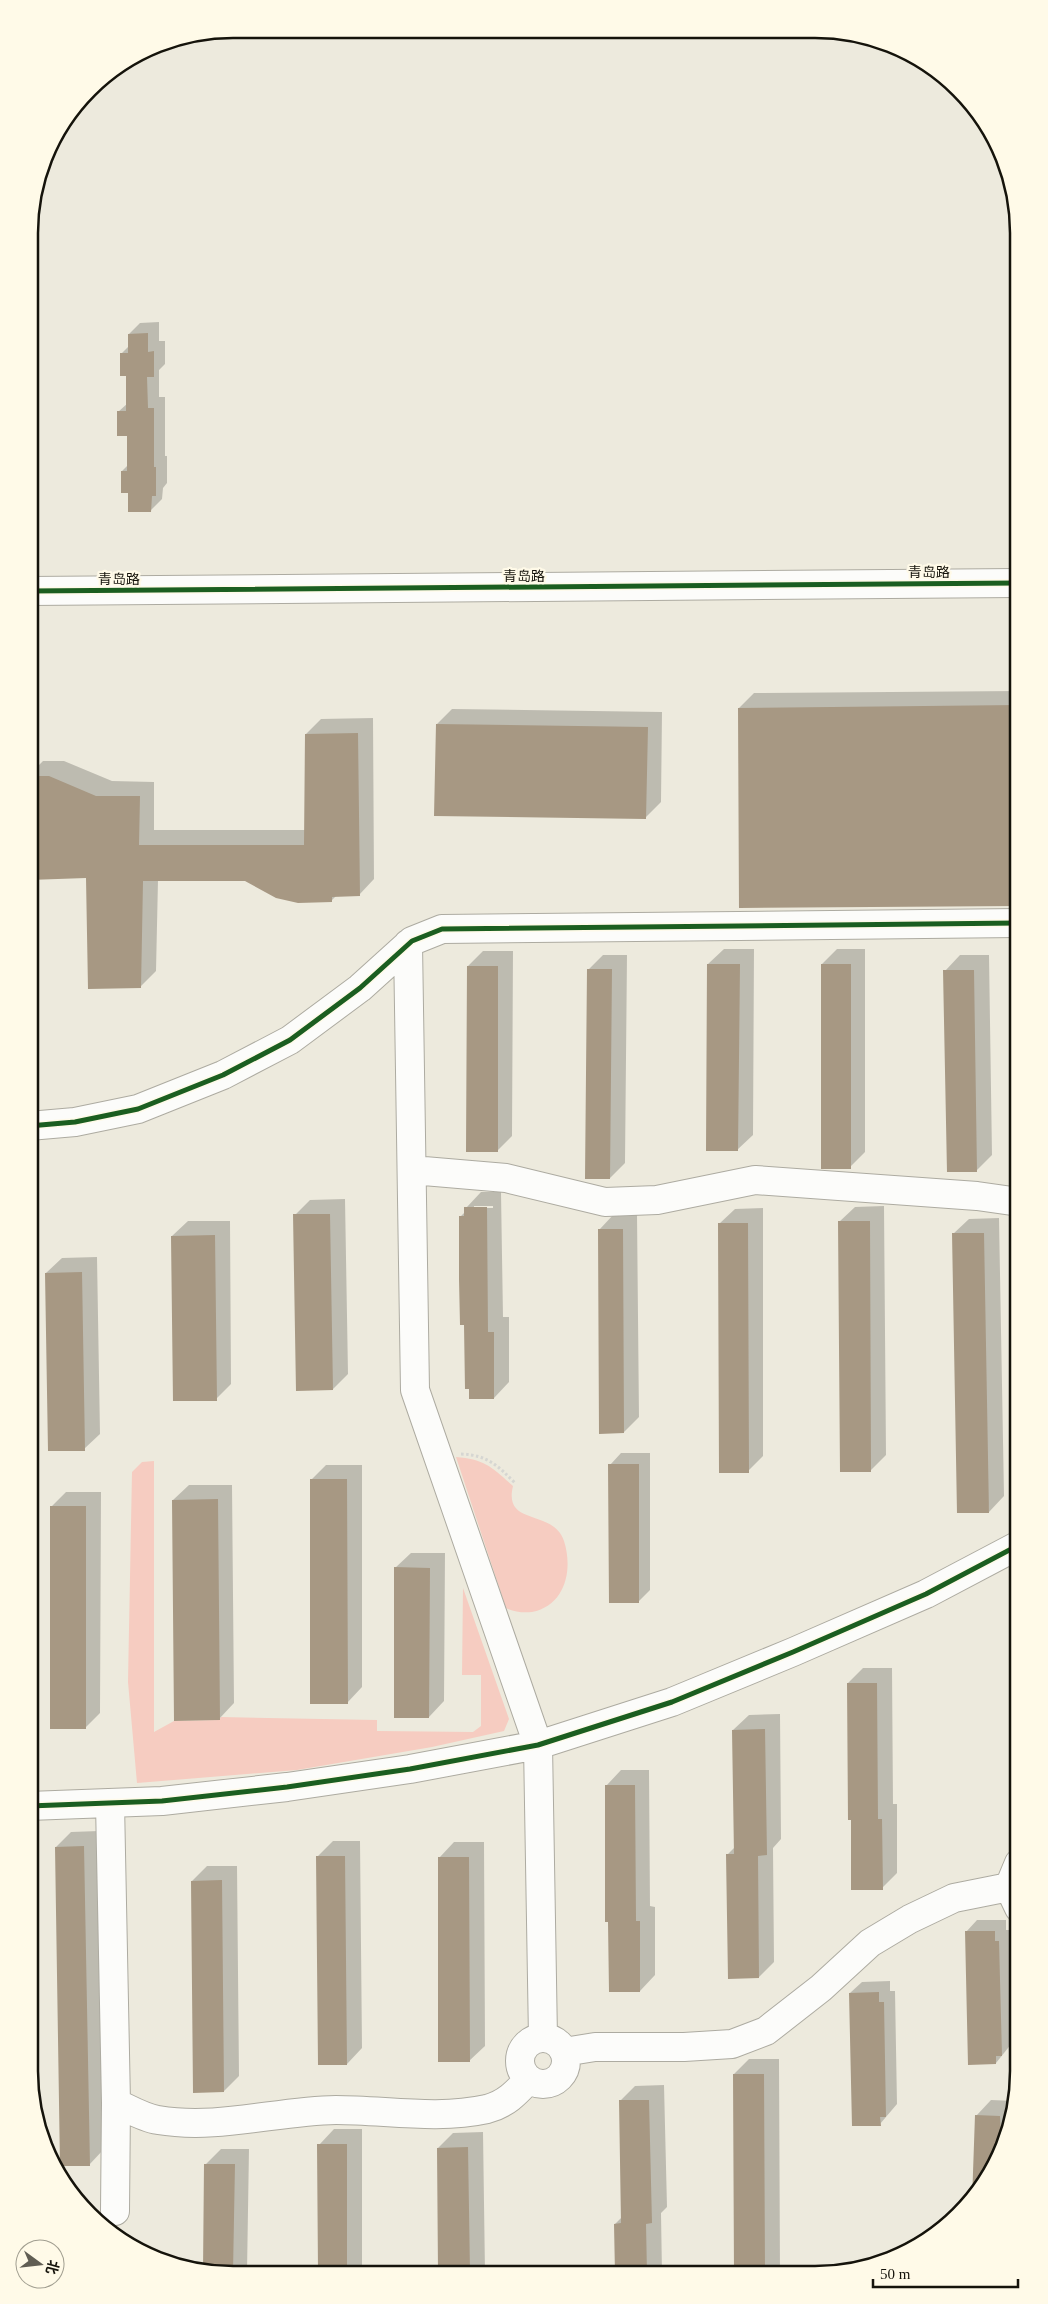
<svg xmlns="http://www.w3.org/2000/svg" width="1048" height="2304" font-family="'Times New Roman','Noto Sans SC',serif">
<style>
.green{fill:#f6ccc1}
.shadow{fill:#0003;fill-rule:evenodd}
.building{fill:#a79883}
.lines{fill:none;stroke-linecap:round;stroke-linejoin:round}
.minor-casing{stroke:#adaba1;stroke-width:30}
.path{stroke:#d6d6d2;stroke-width:3;stroke-dasharray:2.5 2.5;stroke-linecap:butt}
.minor{stroke:#fcfcfa;stroke-width:28}
.cycleway-casing{stroke:#fffae8;stroke-width:8}
.cycleway{stroke:#1b5e20;stroke-width:5}
.labels{text-anchor:middle;dominant-baseline:central;stroke-width:4.5;stroke-linejoin:round;paint-order:stroke}
.street-label{font-size:14px;fill:#15130b;stroke:#fffae8}
.rim{fill:none;stroke:#15130b;stroke-width:2.5}
</style>
<rect width="100%" height="100%" fill="#edeadd"/>
<path class="green" d="M456,1457C484,1459 492,1467 513,1486C503,1527 553,1508 564,1541C573,1569 566,1605 532,1612C523,1613 514,1612 506,1608Z
M154,1461V1732L174,1721L219,1720L221,1717L377,1720V1731L473,1732L481,1726V1675H462L463,1588L509,1719L504,1731L432,1747L297,1770L137,1783L128,1682L132,1472L142,1462Z"/>
<path class="shadow" d="M159,322V341H165V364L159,370V397H165V456H167V483L163,488L162,499L151,510L130,492L122,471L128,465V435L118,412L128,403L127,375L121,354L129,346V334L140,323Z
M1019,691V904L740,907L739,708L754,693Z
M452,709L662,712L661,802L646,817L437,724Z
M373,718L374,879L359,895H337L331,901L246,879L158,880L156,971L141,986L88,877L29,879V775L43,761H64L112,781L154,782V830H305L306,734L321,719Z
M724,949H754L753,1135L737,1150L708,964Z
M837,949H865V1152L850,1167L822,964Z
M483,951H513L512,1136L497,1151L468,966Z
M603,955H627L625,1163L610,1178L588,970Z
M960,955H989L992,1155L976,1171L945,971Z
M481,1192H501L503,1317H509V1382L494,1398L465,1324L461,1216L466,1211V1208ZM474,1206H493V1208H474Z
M345,1199L348,1374L333,1389L295,1215L310,1200Z
M884,1206L886,1455L871,1470L839,1222L855,1207Z
M763,1208V1456L748,1471L719,1224L735,1209Z
M614,1214H637L639,1417L624,1432L599,1230Z
M999,1218L1004,1496L989,1512L953,1234L969,1219Z
M188,1221H230L231,1384L216,1399L172,1236Z
M97,1257L100,1434L84,1449L46,1273L62,1258Z
M621,1453H650V1590L639,1601L610,1465Z
M326,1465H362V1687L347,1703L311,1480Z
M189,1485H232L234,1703L219,1719L173,1500Z
M66,1492H101L100,1713L85,1728L51,1507Z
M411,1553H445L444,1701L429,1717L395,1568Z
M863,1668H892L893,1804H897V1873L882,1888L848,1683Z
M780,1714L781,1839L773,1848L774,1962L759,1977L727,1855L735,1847L733,1730L749,1715Z
M621,1770H649L650,1906L655,1907V1975L640,1991L606,1786Z
M99,1831L104,2149L89,2165L56,1847L71,1832Z
M333,1841H360L362,2048L347,2064L317,1857Z
M454,1842H484L485,2046L469,2061L439,1858Z
M207,1866H237L239,2076L224,2091L192,1881Z
M977,1920H1006V1930H1010L1012,2043L996,2063L966,1932Z
M890,1981V1991H895L897,2104L880,2124L850,1993L862,1982Z
M749,2059H779L780,2275H735L734,2074Z
M664,2085L667,2207L661,2213L662,2274H616L615,2224L622,2217L620,2101L635,2086Z
M991,2100L1015,2101L1004,2149L974,2198L976,2116Z
M334,2129H362V2272H319V2145Z
M483,2132L485,2273H440L438,2148L453,2133Z
M221,2149H249L247,2272L204,2271L206,2164Z"/>
<path class="building" d="M148,333V352L154,351V377H147L148,408H154V467H156V496H152L151,512H128V493H121V471H127V436H117V411H126V376H120V353H128V334Z
M1019,705V906L739,908L738,708Z
M436,724L648,727L646,819L434,816Z
M358,733L360,896L332,897V902L298,903L276,898L245,881H143L141,988L88,989L86,878L29,880V776H49L96,796H140L139,845H304L305,734Z
M707,964H740L738,1151H706Z
M821,964H851V1169H821Z
M467,966H498V1152H466Z
M587,969H612L610,1179H585Z
M943,970H974L977,1172H947Z
M464,1207H487L488,1332H494V1399H469V1389H465L464,1325H460L459,1279V1216H464Z
M293,1214H330L333,1390L296,1391Z
M838,1221H870L871,1472H840Z
M718,1223H748L749,1473H719Z
M598,1229H623L624,1433L599,1434Z
M952,1233H984L989,1513H957Z
M215,1235L217,1401H173L171,1236Z
M82,1272L85,1451H48L45,1273Z
M608,1464H639V1603H609Z
M310,1479H347L348,1704H310Z
M218,1499L220,1720L174,1721L172,1500Z
M50,1506H86V1729H50Z
M394,1567L430,1568L429,1718H394Z
M847,1683H877L878,1819H882L883,1890H851V1820H848Z
M765,1729L767,1855L758,1856L759,1978L728,1979L726,1854H734L732,1730Z
M605,1785H635L636,1921H640V1992H609L608,1922H605Z
M84,1846L90,2166H60L55,1847Z
M316,1856H345L347,2065H318Z
M438,1857H469L470,2062H438Z
M222,1880L224,2092L193,2093L191,1881Z
M965,1931H995V1941H999L1002,2056H996V2064L968,2065Z
M879,1992V2002H884L886,2117H880L881,2126H852L849,1993Z
M733,2074H764L765,2275H734Z
M619,2100H649L652,2223L646,2224L647,2274H615L614,2224L621,2223Z
M975,2115L1000,2116L1002,2152L972,2201Z
M317,2144H347V2272H318Z
M468,2147L470,2273H438L437,2148Z
M204,2164H235L233,2272L203,2271Z"/>
<g class="lines">
<g class="minor-casing">
<path id="minor" d="M29,591L1019,583
M408,944L415,1390L538,1745L543,2038
M29,1126L75,1122L138,1109L223,1075L290,1040L360,988L412,941L442,929L1019,923
M412,1170L506,1178L605,1202L657,1200L755,1180L977,1196L1019,1202
M110,1803L116,2103L115,2211
M29,1806L162,1801L287,1787L410,1769L538,1745L672,1702L793,1652L926,1594L1019,1545
M1019,1908L1009,1887L1019,1863
M520 2061a23 23 0 1 1 46 0a23 23 0 1 1-46 0Z
M564,2052L595,2047H684L732,2044L766,2031L821,1988L870,1943L910,1919L954,1898L1009,1887
M116,2103C129,2109 144,2118 158,2120C218,2130 276,2111 336,2110C386,2110 437,2120 487,2109C506,2104 516,2093 529,2079"/>
</g>
<path class="path" d="M461,1454C488,1455 498,1466 516,1484"/>
<use href="#minor" class="minor"/>
<g class="cycleway-casing">
<path id="cycleway" d="M29,591L1019,583
M29,1126L75,1122L138,1109L223,1075L290,1040L360,988L412,941L442,929L1019,923
M29,1806L162,1801L287,1787L410,1769L538,1745L672,1702L793,1652L926,1594L1019,1545"/>
</g>
<use href="#cycleway" class="cycleway"/>
</g>
<g class="labels">
<g class="street-label">
<text x="929" y="572">青岛路</text>
<text x="524" y="576">青岛路</text>
<text x="119" y="579">青岛路</text>
</g>
</g>
<path d="M0 0H1048V2304H0ZM233 38H815A195 195 0 0 1 1010 233V2071A195 195 0 0 1 815 2266H233A195 195 0 0 1 38 2071V233A195 195 0 0 1 233 38Z" fill="#fffae8" fill-rule="evenodd"/>
<path class="rim" d="M233 38H815A195 195 0 0 1 1010 233V2071A195 195 0 0 1 815 2266H233A195 195 0 0 1 38 2071V233A195 195 0 0 1 233 38Z"/>
<g transform="translate(40 2264) rotate(105)"><circle r="24" fill="#fffae8" stroke="#a19e90"/>
<path d="M0-4L9 19L0 12L-9 19Z" fill="#615e54"/>
<text y="-8" font-size="14" font-weight="bold" text-anchor="middle" fill="#15130b">北</text>
</g>
<path d="M873 2279v8h145v-8" fill="none" stroke="#15130b" stroke-width="2.5"/>
<text x="880" y="2279" font-size="15" fill="#15130b" stroke="#fffae8" stroke-width="4" paint-order="stroke">50 m</text>
</svg>
